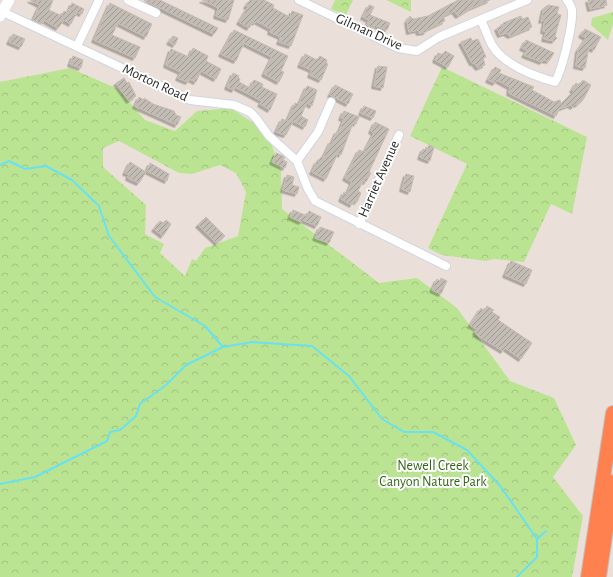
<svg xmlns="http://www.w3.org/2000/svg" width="613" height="577" font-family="'Alegreya Sans',sans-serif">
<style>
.forest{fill:url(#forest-crowns);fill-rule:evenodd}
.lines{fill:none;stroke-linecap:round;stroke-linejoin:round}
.stream{stroke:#67e2f2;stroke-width:2}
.building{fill:url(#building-hatch);stroke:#c6bcb3;filter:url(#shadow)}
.street-casing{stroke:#ced5e2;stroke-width:10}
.secondary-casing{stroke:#ced5e2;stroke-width:12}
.highway-casing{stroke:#c3c3c3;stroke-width:16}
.street{stroke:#fff;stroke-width:8}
.secondary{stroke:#fff;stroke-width:11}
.highway{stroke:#ff8150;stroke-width:14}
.labels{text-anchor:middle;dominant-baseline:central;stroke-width:4;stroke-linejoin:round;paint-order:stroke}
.street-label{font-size:14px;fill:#282828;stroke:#fff}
.park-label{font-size:14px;fill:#336617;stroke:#fff}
</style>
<defs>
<pattern id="forest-crowns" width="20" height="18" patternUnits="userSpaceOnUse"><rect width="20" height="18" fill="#bbe492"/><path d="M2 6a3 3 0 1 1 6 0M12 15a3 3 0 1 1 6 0" fill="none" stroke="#a1c47e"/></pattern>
<pattern id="building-hatch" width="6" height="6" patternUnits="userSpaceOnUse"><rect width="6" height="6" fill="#c2bcb5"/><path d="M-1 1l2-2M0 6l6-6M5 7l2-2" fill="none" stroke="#9e9993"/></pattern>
<filter id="shadow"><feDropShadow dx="-2.5" dy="2.5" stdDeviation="0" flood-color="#0004"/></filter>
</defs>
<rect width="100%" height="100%" fill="#ebe0d9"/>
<path class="forest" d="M335,0H353L346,15L331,9Z
M386,0H411V12L409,11Z
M613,12V24L608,40L591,25L592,18Z
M442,67L587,137L572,214L551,204L524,262L494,259L486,261L442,255L428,248L467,164L410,136Z
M70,68L118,89L145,120L175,131L197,111L231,108L267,132L281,171L282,209L379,283L417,278L457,308L510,381L554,398L576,445L553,477L583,516L572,577H0V82ZM119,141L179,173L192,174L220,165L236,173L246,192L238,236L205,248L196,261L192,259L185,276L160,253L164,244L145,234L146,205L103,167V148Z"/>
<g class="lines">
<path class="stream" d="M0,165L9,161L25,169L46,166L72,180L99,206L109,236L155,297L205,326L223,347
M0,484L35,477L107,441L110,432L120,430L136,416L140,404L166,385L186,365L223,347L252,342L312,346L349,376L382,419L404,432H433L467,450L501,487L537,539
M517,577L537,557V539L546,531"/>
</g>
<path class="building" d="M30,0H53L49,10L62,16L64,11L68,13L72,3L84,9L82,14L77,12L71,24L64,20L58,28L44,20L42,24L33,20L40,5Z
M144,0H160L218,28L214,34Z
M202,0H234L228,20L216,16L218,9L217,7Z
M250,0H264L274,5L273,8L290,17L292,11L303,15L291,46L279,42L281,37L270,32L271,29L256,21L255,23L253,22L249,28L239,22L248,7L246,6Z
M458,0H490L471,8L458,16L454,11L443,16L445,21L426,30V32L419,33L418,30L409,32L407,21L410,16L413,19L428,16Z
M588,0H606L607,5L590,9Z
M110,3L152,24L146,37L118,23L112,35L140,47L135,58L94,40Z
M369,5L374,7L370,15L390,23L387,30L375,25L374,28L367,25L369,20L363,17Z
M548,5L559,7L557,14L561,15L555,36L557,38L554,41L544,39L546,32L543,31L545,20L541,21L544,8Z
M521,16L522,19L528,17L532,27L510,36L506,33L500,35L497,28L504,25L503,23Z
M585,29L601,37L594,50L589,47L585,68L576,66L578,50L586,38L581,35Z
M234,30L288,56L281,71L284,72L279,82L264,74L272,57L244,43L236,61L221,54Z
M13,34L25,39L21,47L9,42Z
M173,36L178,38L175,45L169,42Z
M471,38L472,41L478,39L486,57L483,58L485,65L478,68L474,63H472L461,42Z
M526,40L554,53L549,61L543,60L542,62L524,55L527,50L522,48Z
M193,48L208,56L206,61L221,69L216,79L201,71L196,82L190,79L188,82L178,78L181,72L166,65L171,49L189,57Z
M445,51L454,56L448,67L435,60L438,53L443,55Z
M305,54L317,60L320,56L327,60L326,63L328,64L321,80L310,75L312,70L300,65Z
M73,56L83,60L81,68L70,64Z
M378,66L387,67L383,88L374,86Z
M495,67L501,70L499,73L534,87L532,90L554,102L560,100L561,104L574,91L572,90L576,83L579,85L583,80L591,85L583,100L577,105L576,104L573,107L570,105L559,109L556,116L509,93L510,87L497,80L495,83L488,80Z
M233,73L239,76L238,78L240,79L239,82L250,88L254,80L263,84L262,87L277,94L270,110L260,104L262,101L247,93L235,87L234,90L227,87Z
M124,78L127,83L129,82L136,96L129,101L116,83Z
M335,85L353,94L348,104L330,95Z
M307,86L317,90L312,106L307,103L301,116L308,120L305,127L293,121L286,135L276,132L282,119L287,121L295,103L299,104Z
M139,97L144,100V98L153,104L174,111L176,115L181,117L177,125L135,106Z
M364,106L376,111L373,118L361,113Z
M344,111L359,117L356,124L353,123L341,155L338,153L326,179L312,172L317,161L318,162L321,157L323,158L331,141L332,142L337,131L339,132L344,119L341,118Z
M375,122L389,129L369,172L371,173L366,182L363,181L358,191L361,193L357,202L354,201L352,205L341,199L344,192L347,194L352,182L345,178L359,150L364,152L374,133L371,131Z
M429,145L434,147L430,161L420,157L423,149L427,150Z
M276,153L283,156L285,157L283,160L287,162L285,168L272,162Z
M130,162L146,172L139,183L128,178L129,174L125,173Z
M150,163L169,174L167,181L147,171Z
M406,174L414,176L410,192L402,189Z
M287,175L294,177L292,185L299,187L297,194L283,190Z
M293,210L307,216L309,211L321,217L317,226L303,220L301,222L290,217Z
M206,217L225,236L217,243L198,225Z
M166,220L171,224L163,236L154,229L160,221L163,223Z
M320,227L334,232L329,243L315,238Z
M511,261L532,270L526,284L505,275Z
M441,278L447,281L441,294L432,290L437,279L440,281Z
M487,306L494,310L492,312L500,317L498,320L532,343L521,359L505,348L503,351L477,335L475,332L477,329L470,325L481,308L484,311Z"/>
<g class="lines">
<g class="street-casing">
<path id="street" d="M128,0L156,13
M299,0L398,48L417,51L439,37L527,0
M3,12L190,100L234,105L250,112L256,118L269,136L297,161L308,189L315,201L446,266
M481,20C485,28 488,38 492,45C504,65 534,76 555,82C562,70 573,26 572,11C572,7 570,4 567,0
M77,46L99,0
M297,161L318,132L331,102
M359,224L399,135"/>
</g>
<g class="secondary-casing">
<path id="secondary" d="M0,16L9,0"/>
</g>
<g class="highway-casing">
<path id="highway" d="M588,577L613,413
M599,577L613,482"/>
</g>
<use href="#street" class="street"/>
<use href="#secondary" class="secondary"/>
<use href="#highway" class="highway"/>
</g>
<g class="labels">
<g class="street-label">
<text transform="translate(369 32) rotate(24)">Gilman Drive</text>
<text transform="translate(155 83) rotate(25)">Morton Road</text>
<text transform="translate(379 179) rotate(-66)">Harriet Avenue</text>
</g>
<g class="park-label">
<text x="433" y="466">Newell Creek<tspan x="433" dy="16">Canyon Nature Park</tspan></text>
</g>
</g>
</svg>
